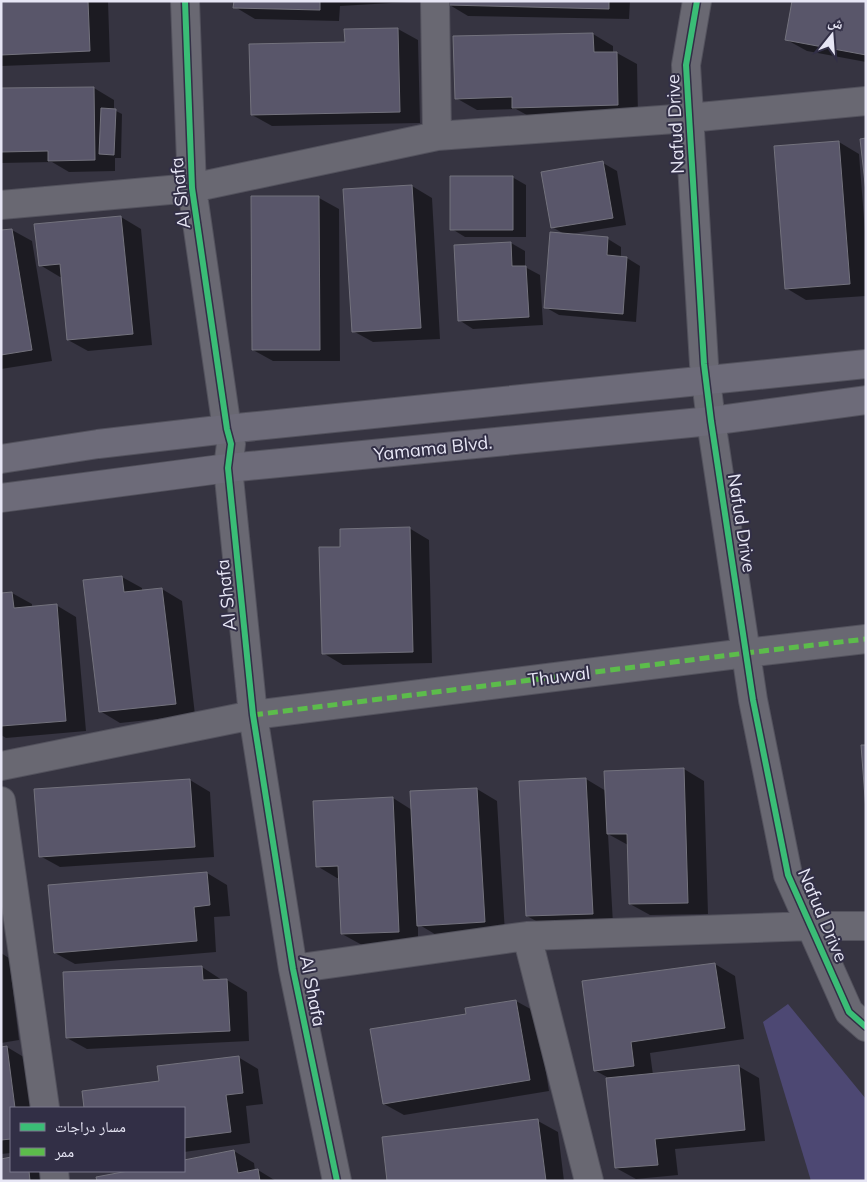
<svg xmlns="http://www.w3.org/2000/svg" width="867" height="1182" font-family="Mulish,'Noto Naskh Arabic',sans-serif">
<style>
.green{fill:#4d4873}
.shadow{fill:#0007}
.building{fill:#59566a;stroke:#73727d}
.lines{fill:none;stroke-linecap:round;stroke-linejoin:round}
.minor-casing{stroke:#53525d;stroke-width:30}
.major-casing{stroke:#53525d;stroke-width:30}
.minor{stroke:#696872;stroke-width:28}
.major{stroke:#6d6b79;stroke-width:28}
.quiet{stroke:#5cbc4b;stroke-width:5;stroke-dasharray:10 5;stroke-linecap:butt}
.cycleway-casing{stroke:#322f46;stroke-width:9}
.cycleway{stroke:#3abd76;stroke-width:6}
.labels{text-anchor:middle;dominant-baseline:central;stroke-width:4;stroke-linejoin:round;paint-order:stroke}
.street-label{font-size:18px;fill:#e7e6f5;stroke:#322f46}
</style>
<rect width="100%" height="100%" fill="#363441"/>
<path class="green" d="M788,1004L866,1099V1181H811L763,1022Z"/>
<path class="shadow" d="M1,1H108L110,62L1,66Z
M235,1H409V2L340,6L339,21L255,19L235,7Z
M448,1H630L629,19L468,16L448,4Z
M866,1V62L807,51L787,40Z
M398,29L418,40L420,123L272,126L252,115L346,43V30Z
M593,34L613,46V53H617L637,64L638,116L534,119L516,109L477,110L456,98L455,38Z
M94,88L114,100V110L122,114L121,158H115V171L69,172L52,162L1,163V90Z
M839,142L859,154L866,244V296L806,300L786,288Z
M603,163L617,171L626,225L570,234L608,239L621,247V257L627,258L640,266L636,322L559,315L545,307L566,235L552,227Z
M512,177L526,185V237H465L452,229Z
M412,186L432,198L440,339L373,342L353,331Z
M319,198L339,209L340,361H273L253,350Z
M121,217L141,229L152,345L88,351L68,340L62,277H60L40,265Z
M12,230L32,241L52,361L1,369V232Z
M511,243L525,251V267L540,275L543,325L473,329L459,320Z
M409,528L429,540L432,663L343,665L323,653L342,548Z
M122,577L142,588V591L162,589L182,601L195,715L120,723L100,711L85,581Z
M12,593L32,604V607L56,605L76,617L86,731L6,738L1,735V594Z
M684,769L704,781L708,914L650,915L630,904L628,845L608,834L613,924L547,927L527,916L586,779L606,791Z
M190,780L210,792L214,857L60,867L40,856Z
M477,789L497,801L505,933L438,936L418,924V943L362,945L342,934L340,878H337L317,866L393,798L412,810Z
M207,873L227,885L230,916L214,917L216,952L75,964L55,953Z
M1,953L9,958L19,1040L1,1043Z
M715,964L735,976L744,1039L650,1053L653,1075L738,1066L759,1078L765,1141L675,1149L678,1175L636,1179L616,1168L607,1077L596,1071Z
M202,967L222,980H227L247,992L249,1041L87,1049L67,1038Z
M516,1001L536,1012L549,1091L404,1115L384,1104L467,1015Z
M7,1047L27,1059L33,1108H11V1153L1,1154V1048Z
M238,1057L258,1069L263,1104L246,1106L250,1143L184,1152V1108H85L83,1092L160,1082Z
M538,1121L558,1132L564,1181H389Z
M234,1151L254,1163L255,1171L258,1170L276,1181H98V1178L135,1171H184V1161Z
M11,1159V1171H47L48,1181H1V1160Z"/>
<path class="building" d="M1,1H88L90,51L1,55Z
M234,1H320V10L233,8Z
M447,1H609V9L447,5Z
M792,1H866V55L785,40Z
M398,28L400,112L251,115L249,44L345,42L344,29Z
M593,33L594,52H617L618,105L512,108V97L455,99L453,36Z
M94,87L95,160L48,161V151L1,152V88Z
M101,108L116,109L114,155L99,154Z
M866,138V192L860,139Z
M839,141L850,284L785,289L774,146Z
M603,161L613,218L551,228L541,172Z
M450,176H513V230H450Z
M412,185L421,328L352,332L343,189Z
M251,196H319L320,350H252Z
M121,216L133,334L67,340L60,264L39,266L34,224Z
M12,229L32,350L1,355V230Z
M550,232L608,237L607,255L627,257L623,314L544,308Z
M511,242L512,266H526L529,317L458,321L454,245Z
M410,527L413,652L322,654L319,547H340V529Z
M122,576L124,592L162,588L176,704L99,712L83,580Z
M12,592L14,608L57,604L66,721L1,726V593Z
M861,745H866V811Z
M684,768L688,903L629,904L627,834H607L604,771Z
M586,778L593,914L526,916L519,781Z
M190,779L195,847L39,857L34,789Z
M477,788L485,922L417,926L410,791Z
M393,797L399,932L341,934L338,866L316,867L313,801Z
M207,872L210,905L194,907L197,941L54,953L48,885Z
M715,963L725,1028L631,1042L634,1066L594,1071L582,981Z
M202,966L203,980L227,979L230,1031L66,1038L63,972Z
M516,1000L530,1080L383,1104L370,1029L466,1014L465,1008Z
M7,1046L15,1108H11V1139L1,1140V1047Z
M239,1056L243,1093L226,1095L231,1132L184,1138V1108H84L82,1091L159,1081L157,1066Z
M739,1065L745,1130L655,1139L658,1165L615,1168L606,1078Z
M538,1119L546,1181H387L382,1137Z
M234,1150L238,1173L258,1169L260,1181H97L96,1177L128,1171H184V1160Z
M11,1157V1171H29L30,1181H1V1159Z"/>
<g class="lines">
<g class="minor-casing">
<path id="minor" d="M185,1L192,188L227,429L231,444L228,468L253,715L293,969L337,1181
M435,1L437,136
M697,1L686,65L704,364L711,421L753,700L788,875L849,1012L866,1027
M1,205L192,188L437,136L689,118L866,101
M1,766L253,715L746,653L866,639
M1,801L45,1108
M527,936L589,1181
M293,969L527,936L811,926H866
M54,1171L55,1181"/>
</g>
<g class="major-casing">
<path id="major" d="M1,459L98,444L227,429L866,364
M1,498L228,468L711,421L866,400"/>
</g>
<use href="#minor" class="minor"/>
<use href="#major" class="major"/>
<path class="quiet" d="M253,715L746,653L866,639"/>
<g class="cycleway-casing">
<path id="cycleway" d="M185,1L192,188L227,429L231,444L228,468L253,715L293,969L337,1181
M697,1L686,65L704,364L711,421L753,700L788,875L849,1012L866,1027"/>
</g>
<use href="#cycleway" class="cycleway"/>
</g>
<g class="labels">
<g class="street-label">
<text transform="translate(675 124) rotate(-93)">Nafud Drive</text>
<text transform="translate(180 193) rotate(-96)">Al Shafa</text>
<text transform="translate(433 448) rotate(-6)">Yamama Blvd.</text>
<text transform="translate(742 523) rotate(81)">Nafud Drive</text>
<text transform="translate(226 595) rotate(-96)">Al Shafa</text>
<text transform="translate(559 676) rotate(-7)">Thuwal</text>
<text transform="translate(823 915) rotate(67)">Nafud Drive</text>
<text transform="translate(313 991) rotate(79)">Al Shafa</text>
</g>
</g>
<rect width="867" height="1182" fill="none" stroke="#e7e6f5" stroke-width="5"/>
<rect x="10" y="1107" width="175" height="65" fill="#322f46" stroke="#7a788c"/>
<rect x="20" y="1123" width="25" height="8" fill="#3abd76" stroke="#7a788c"/>
<text x="55" y="1132" font-size="15" fill="#e7e6f5">مسار دراجات</text>
<rect x="20" y="1148" width="25" height="8" fill="#5cbc4b" stroke="#7a788c"/>
<text x="55" y="1157" font-size="15" fill="#e7e6f5">ممر</text>
<g transform="translate(832 35) rotate(17)" stroke="#322f46" stroke-width="4" paint-order="stroke">
<path d="M0-4L9 19L0 12L-9 19Z" fill="#e7e6f5"/>
<text y="-8" font-size="14" font-weight="bold" text-anchor="middle" fill="#e7e6f5">ش</text>
</g>
</svg>
